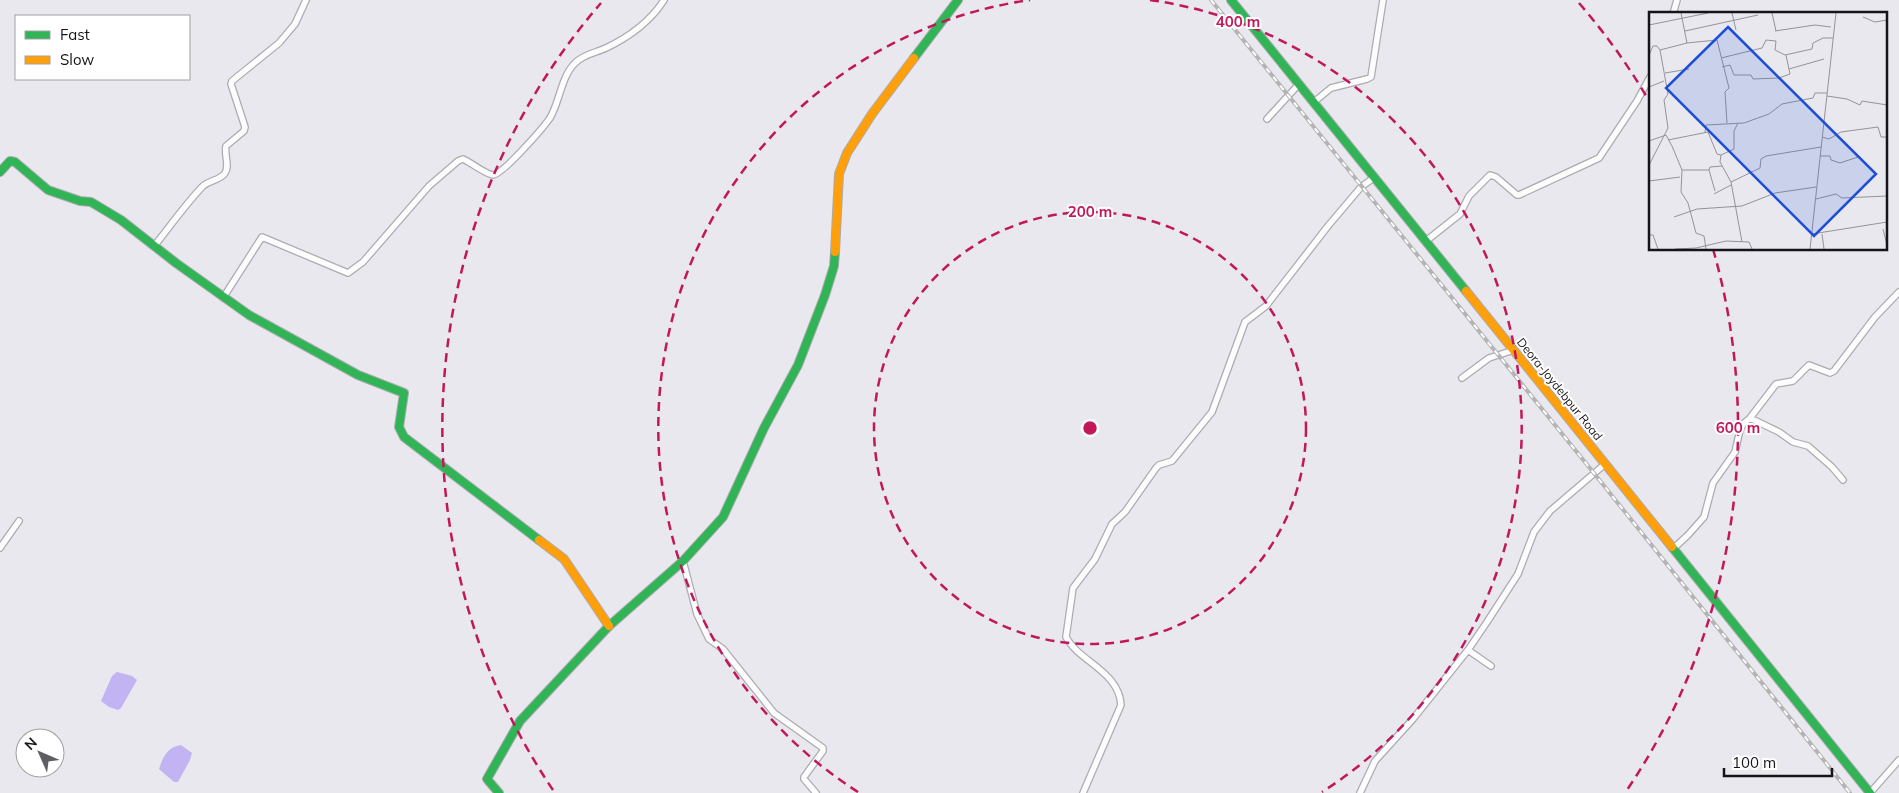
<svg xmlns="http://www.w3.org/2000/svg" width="1899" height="793" font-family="Mulish,sans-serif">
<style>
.water{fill:#c2b4f2}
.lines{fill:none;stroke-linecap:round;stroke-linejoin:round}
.street-casing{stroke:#acabb0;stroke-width:8}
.fast-casing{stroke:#acabb0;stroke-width:10}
.slow-casing{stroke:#acabb0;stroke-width:10}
.street{stroke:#fcfcfd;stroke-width:5.5}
.fast{stroke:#30b455;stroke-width:8}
.slow{stroke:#ff9f0a;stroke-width:8}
.rail-casing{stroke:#b4b4b5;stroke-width:4}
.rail{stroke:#fff;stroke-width:2;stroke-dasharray:5.5;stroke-linecap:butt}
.ring{fill:none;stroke:#c2185b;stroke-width:2.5;stroke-dasharray:9 6}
.labels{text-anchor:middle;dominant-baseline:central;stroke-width:4;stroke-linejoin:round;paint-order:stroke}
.street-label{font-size:12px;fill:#151418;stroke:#fff}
.inset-road{fill:none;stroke:#949399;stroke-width:1}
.view{fill:#1d4ed8;fill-opacity:0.15;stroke:#1d4ed8;stroke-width:2.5}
.inset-edge{fill:none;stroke:#151418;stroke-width:2.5}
.centre{fill:#c2185b;stroke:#fff;stroke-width:2.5}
.ring-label{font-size:15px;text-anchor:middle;font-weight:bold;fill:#c2185b;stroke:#fff;stroke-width:4;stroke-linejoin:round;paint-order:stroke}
</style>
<rect width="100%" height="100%" fill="#e9e8ef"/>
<path class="water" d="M117,672L132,676L137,680L121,708L118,710L109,707L101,701L112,676Z
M181,745L192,753L190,760L178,782H174L159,769C163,757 167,747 181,745Z"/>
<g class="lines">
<g class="street-casing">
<path id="street" d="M1673,14L1677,0
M1314,102L1331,88L1367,79L1371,77L1383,0
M1267,119L1299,84
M1426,241L1460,214L1469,196L1490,175L1496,177L1517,195H1519L1599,158L1637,101L1650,77
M155,245C171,225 185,205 202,187C208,180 220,181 225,173C230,166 224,155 226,146L244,131L245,127L231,84L232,81L279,43L295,24L306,0
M223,298L262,237L348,273L363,262L429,186L458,161L463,159C470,162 487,175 493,175C503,174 543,128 550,118C560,101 561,77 575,63C584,54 595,53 606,48C629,37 650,22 664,0
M1462,378L1489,358L1514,350
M1750,418L1779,432L1793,442L1808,446L1832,467L1843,480
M0,548L19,521
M1674,548L1688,535L1704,517L1713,483L1735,452L1740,430L1743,424L1750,418L1776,384L1793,381L1809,365L1830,373L1834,371L1875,317L1899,292
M683,561L697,614L709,639L723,649L774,713L823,748V751L804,777V779L816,793
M1468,650L1491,666
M1083,793L1121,705C1119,671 1079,662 1066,637L1073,588L1095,559L1112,524L1125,512L1156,468L1159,465L1172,461L1212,412L1245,322L1266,306L1328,226L1361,187L1375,177
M1360,793L1375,761L1413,719L1468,650L1487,622L1518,574L1534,532L1550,511L1605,464
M1870,793L1899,760"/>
</g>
<g class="fast-casing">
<path id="fast" d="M1231,0L1466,291
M914,58L958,0
M0,172L10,161L15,162L48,190L80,201L91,202L121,220L176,263L249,315L358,375L404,393L399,427L404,437L539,540
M1672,547L1870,793
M499,793L487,779L520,721L609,626L683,561L723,517L764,428L798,365L825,295L834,266L835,252"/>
</g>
<g class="slow-casing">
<path id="slow" d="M835,252L839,174L847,153L872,114L914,58
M1466,291L1672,547
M539,540L564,559L609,626"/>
</g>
<use href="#street" class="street"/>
<use href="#fast" class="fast"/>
<use href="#slow" class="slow"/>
<g class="rail-casing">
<path id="rail" d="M1211,0L1593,472L1850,793"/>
</g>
<use href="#rail" class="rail"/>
</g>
<g class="ring">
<circle cx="1090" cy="428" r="216"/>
<path d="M858 792A432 432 0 0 1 1030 0M1150 0A432 432 0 0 1 1322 792"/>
<path d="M553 790A648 648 0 0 1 601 3M1579 3A648 648 0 0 1 1648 99M1713 249A648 648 0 0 1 1627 790"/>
</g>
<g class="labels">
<g class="street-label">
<text transform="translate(1560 389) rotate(51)">Deora-Joydebpur Road</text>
</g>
</g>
<g transform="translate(1649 12)">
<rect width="238" height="238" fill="#e9e8ef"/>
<path class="inset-road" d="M83,1L87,18M123,1L127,19M214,5L226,10L238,8M0,13L59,1M36,19L109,3M126,19L166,13L182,15M38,31L68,28L80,76L76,80L78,111M0,43L4,34H8L11,38M72,46L113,36L117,28L127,29L126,38L136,43L163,37L164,31L174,26H184M73,55L81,53L85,63H102L104,67L130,66L141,62L137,43M140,57L175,47M16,61L40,57M0,75L15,69M178,84L198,87L211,93L213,89L238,93M56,120L57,113L95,111L120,102L133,92L164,86L166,81H178M173,125L180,127L192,120L229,115L232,125H238M19,128L59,120L68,142L72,143M0,129L17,123L23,134L33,158L32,180L39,191L47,221L55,224L57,237M72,143L71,150L82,170L93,230M72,143L85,137V119L89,111M171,144H181L182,148L191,151L209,145L216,150M0,153L19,116L15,88L19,82L11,38L38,31L32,1M33,158H60L61,155L73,154M60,158L66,179M0,169L31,165M82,170L111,156L112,147L117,144L172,135M65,182L82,173M167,187L187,182L193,186L238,184M25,205L48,197L93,194L126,181L167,175M234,217L238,233M163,222L238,210M173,222L175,237M0,223H4L9,237M26,237L47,236L77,229L100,230L103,237M161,237L187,1"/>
<path class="view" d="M79,15L227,162L165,224L17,76Z"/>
<rect width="238" height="238" class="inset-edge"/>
</g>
<circle cx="1090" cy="428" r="8" class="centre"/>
<g class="ring-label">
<text x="1238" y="27">400 m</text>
<text x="1090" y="217">200 m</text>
<text x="1738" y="433">600 m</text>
</g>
<rect x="15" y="15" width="175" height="65" fill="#ffffff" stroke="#a1a1a3"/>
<rect x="25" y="31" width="25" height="8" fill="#30b455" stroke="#a1a1a3"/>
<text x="60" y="40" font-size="15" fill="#151418">Fast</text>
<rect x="25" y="56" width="25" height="8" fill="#ff9f0a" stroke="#a1a1a3"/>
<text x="60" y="65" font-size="15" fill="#151418">Slow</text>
<g transform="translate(40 753) rotate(315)"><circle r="24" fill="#ffffff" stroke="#a1a1a3"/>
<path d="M0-4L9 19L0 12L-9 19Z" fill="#5f5e63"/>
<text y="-8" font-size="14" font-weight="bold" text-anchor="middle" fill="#151418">N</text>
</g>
<path d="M1724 768v8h108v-8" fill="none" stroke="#151418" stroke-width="2.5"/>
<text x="1732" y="768" font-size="15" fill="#151418" stroke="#ffffff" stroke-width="4" paint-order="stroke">100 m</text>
</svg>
